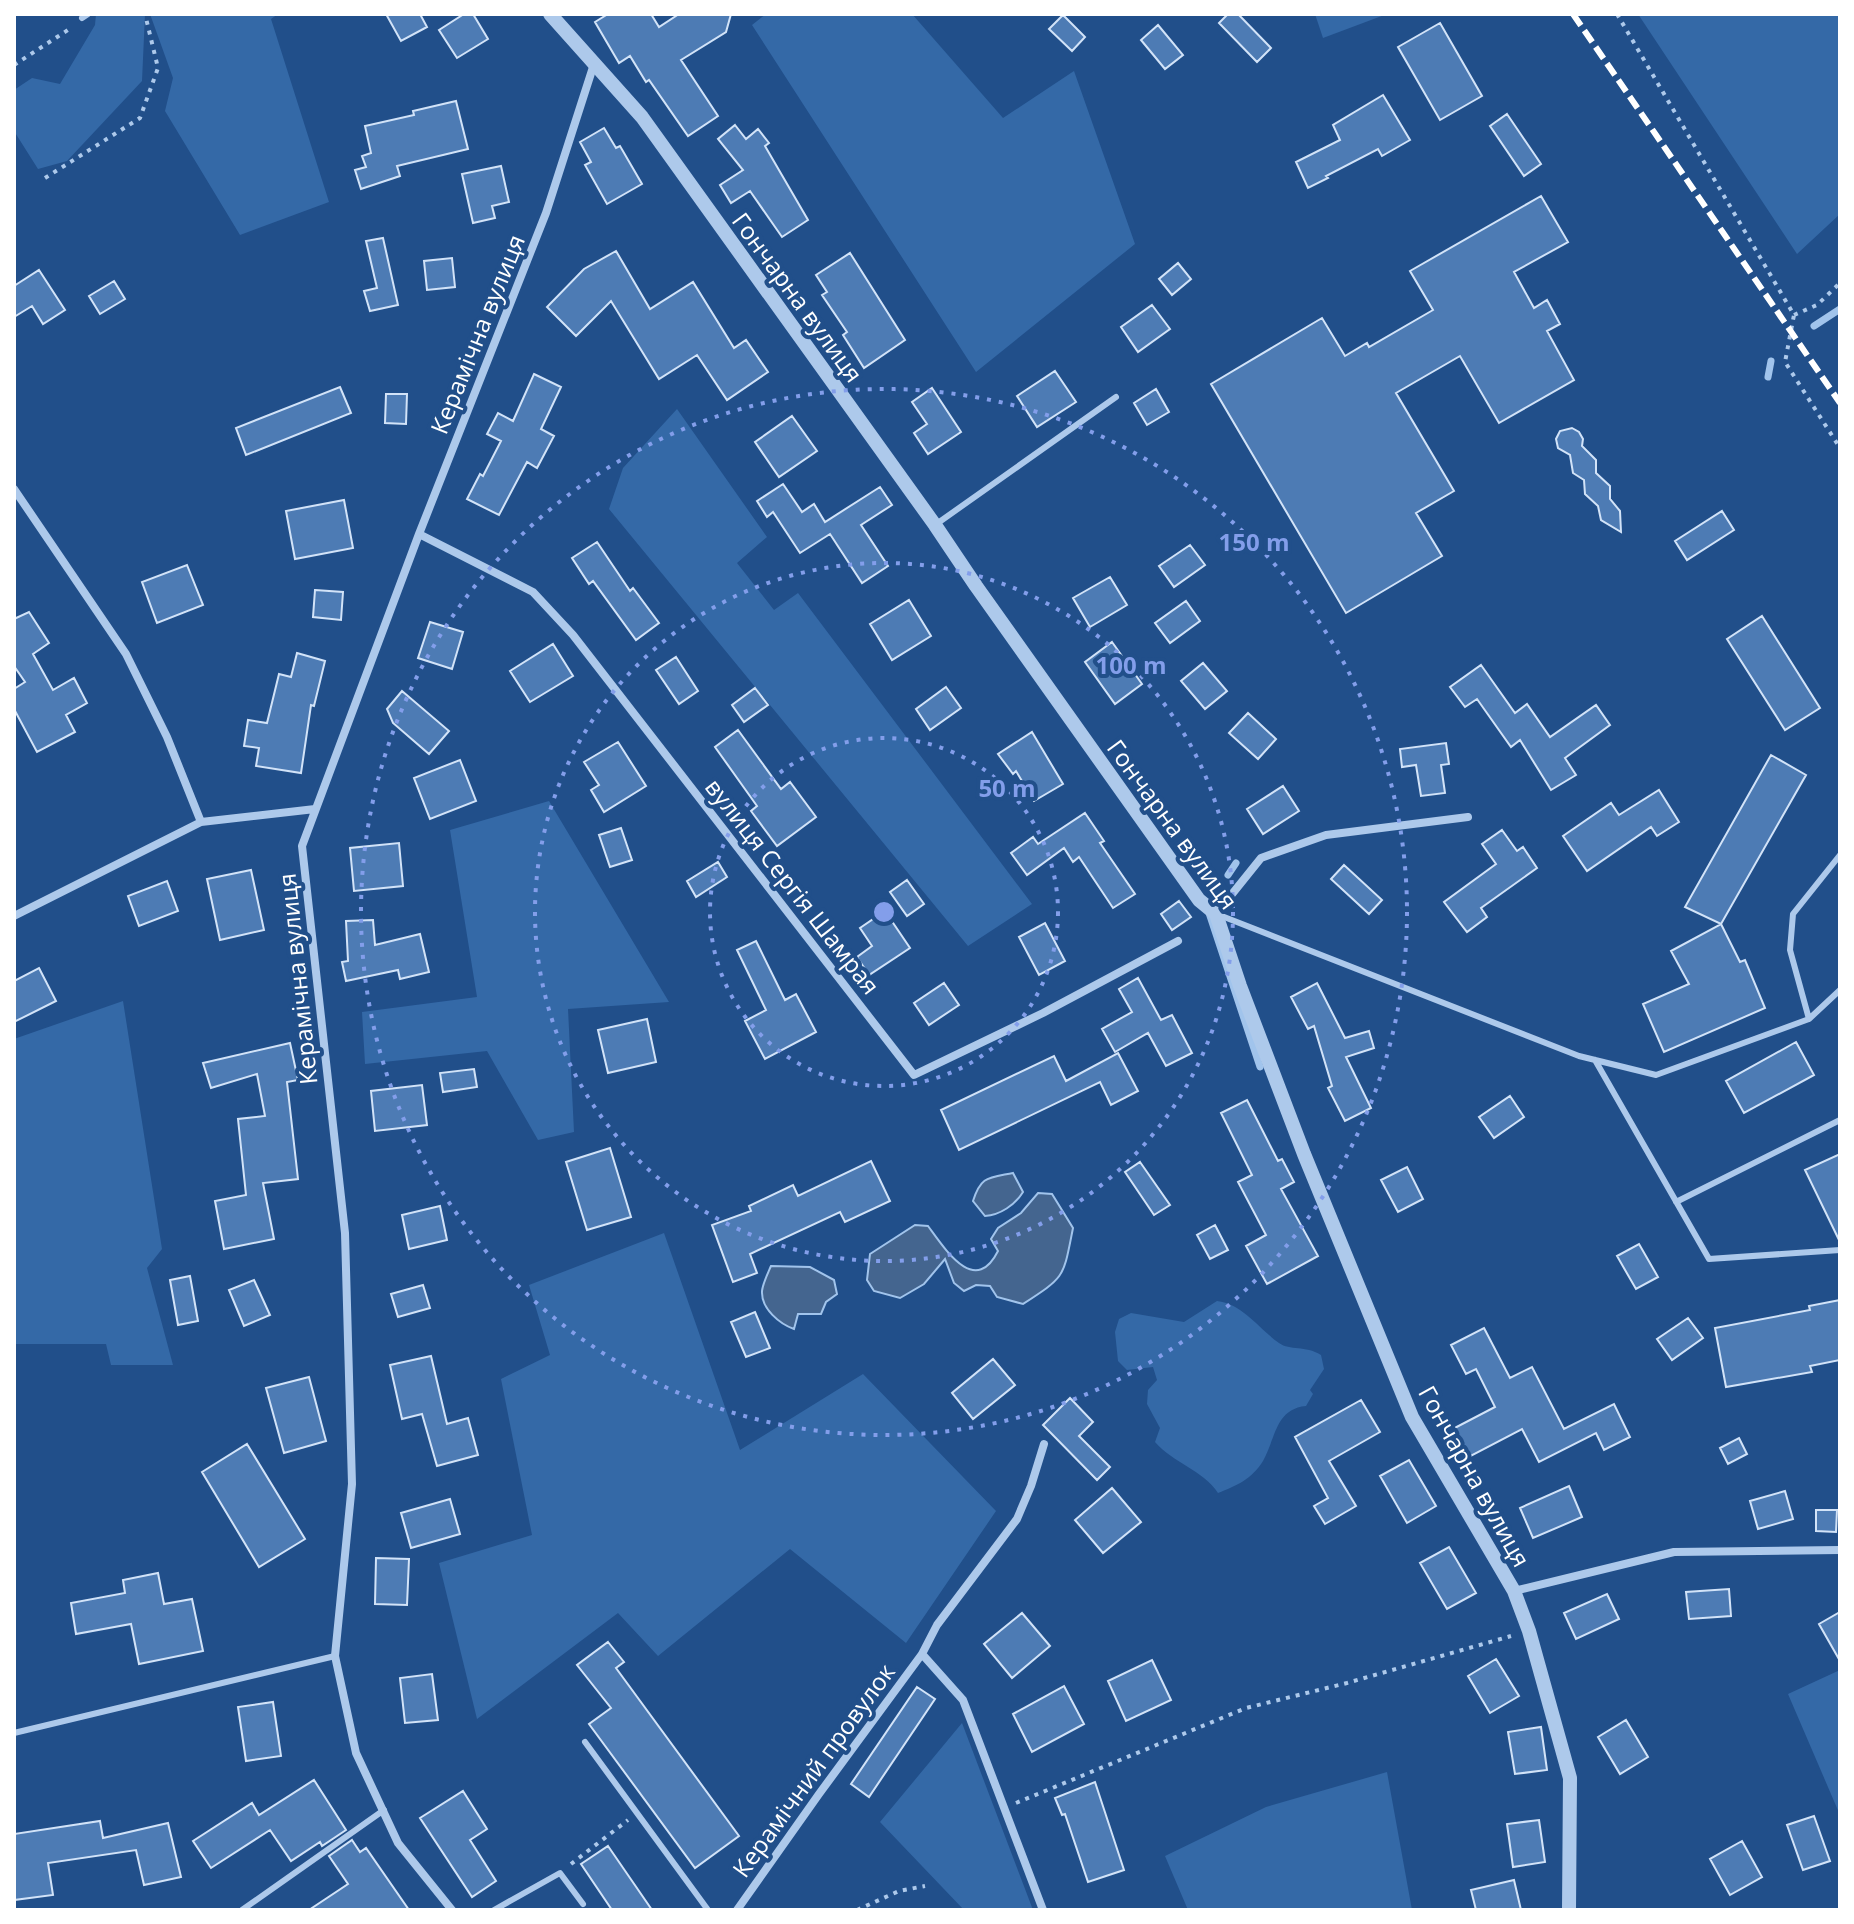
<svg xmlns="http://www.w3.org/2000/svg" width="1854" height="1924" font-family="'Open Sans',sans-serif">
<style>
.green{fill:#3469a7}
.water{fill:#44658f;stroke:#a1c4ec;stroke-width:2}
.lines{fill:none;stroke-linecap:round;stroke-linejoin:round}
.stream{stroke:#a1c4ec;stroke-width:7}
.building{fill:#4d7bb4;stroke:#d2e3f8;stroke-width:2}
.path{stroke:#adc9eb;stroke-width:4;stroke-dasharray:4 6;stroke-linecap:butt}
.service{stroke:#adc9eb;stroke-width:6}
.minor{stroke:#adc9eb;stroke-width:8}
.tertiary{stroke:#adc9eb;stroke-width:14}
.rail{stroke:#fff;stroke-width:6;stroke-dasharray:14 6;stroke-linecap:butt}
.ring{fill:none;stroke:#839eea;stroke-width:4;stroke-dasharray:4 8}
.labels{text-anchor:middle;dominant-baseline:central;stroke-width:8;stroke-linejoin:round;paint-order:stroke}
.street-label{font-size:24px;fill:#fff;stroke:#214f8a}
.centre{fill:#839eea;stroke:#214f8a;stroke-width:4}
.ring-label{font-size:24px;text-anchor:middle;font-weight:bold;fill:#839eea;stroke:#214f8a;stroke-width:8;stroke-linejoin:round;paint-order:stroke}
</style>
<rect width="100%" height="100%" fill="#214f8a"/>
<path class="green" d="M96,14H145L142,81L67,161L38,169L14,131V90L32,78L60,84L95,25Z
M150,14H278L271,19L329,202L240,235L165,111L173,78Z
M766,14H912L1003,118L1074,71L1135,244L976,372L752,25Z
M1315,14H1387L1323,38Z
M1638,14H1840V214L1797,254Z
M677,409L767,537L737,563L774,610L798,593L1032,904L968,946L609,509L623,468Z
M549,801L669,1002L568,1009L574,1132L538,1140L487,1051L365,1064L362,1012L477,997L450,830Z
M123,1001L162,1249L147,1268L173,1365H111L106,1344H14V1039Z
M664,1233L740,1450L863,1374L996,1511L906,1643L790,1549L658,1656L618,1613L477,1719L439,1563L532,1535L501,1379L550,1355L529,1285Z
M1217,1301C1243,1304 1259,1329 1279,1343C1290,1351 1305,1345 1321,1355L1324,1369L1310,1390L1313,1394L1306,1406C1275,1409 1276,1438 1263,1461C1252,1479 1236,1486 1218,1493C1203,1470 1173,1463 1155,1442L1160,1428L1147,1404L1148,1390L1157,1380L1153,1367L1127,1370L1118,1361L1115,1332L1119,1319L1131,1313L1184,1322Z
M1840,1670V1815L1788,1694Z
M962,1723L1033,1910H964L880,1822Z
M1387,1772L1412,1910H1188L1165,1856L1266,1807Z"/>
<path class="water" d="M1013,1173L1023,1192C1015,1205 1000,1215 985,1216L973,1201C981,1176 988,1178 1013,1173Z
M1038,1193L1052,1194L1073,1228C1063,1278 1066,1276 1023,1304L997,1297L990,1286L976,1285L964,1291L954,1283L945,1259L924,1284L900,1298L874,1291L867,1280L870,1254L915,1225L928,1226C945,1249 975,1297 998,1251L991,1239L998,1228L1021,1213Z
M771,1266L810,1267L834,1280L837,1294L826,1302L821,1314H798L794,1329C780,1324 761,1309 762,1291C763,1283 768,1273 771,1266Z"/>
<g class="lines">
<path class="stream" d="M1814,326L1840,309
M1768,377L1771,361
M1228,875L1236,863
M1209,913L1260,1067"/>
</g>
<path class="building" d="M386,14H420L427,27L401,41Z
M464,14H473L488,39L457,58L439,30Z
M608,14H651L659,27L679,14H731L726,32L681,60L718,116L688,136L649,80L646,82L630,56L619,63L595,22Z
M1228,14H1238L1271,48L1257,62L1219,23Z
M1063,15L1085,37L1072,51L1049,29Z
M1440,23L1482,96L1440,120L1398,47Z
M1158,25L1183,55L1165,69L1141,40Z
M1383,95L1410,140L1382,156L1378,149L1326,176L1328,178L1308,188L1296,162L1340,140L1333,125Z
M456,101L468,149L397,166L400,176L361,189L355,170L366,167L362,156L371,153L365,126L414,115L413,111Z
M1507,114L1541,164L1524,176L1490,126Z
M735,125L746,139L758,129L769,143L765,146L808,220L782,237L750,191L731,203L720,185L743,170L718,139Z
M604,128L616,148L620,146L642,184L607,204L585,165L591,162L580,142Z
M501,166L509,202L492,206L495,218L473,223L462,174Z
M1541,196L1568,242L1514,272L1534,308L1547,300L1560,324L1547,331L1574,380L1499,423L1460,356L1396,393L1454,491L1416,513L1442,556L1346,613L1211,384L1322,318L1345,356L1367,343L1369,347L1433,310L1410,271Z
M383,238L398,305L370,311L364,291L377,288L366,241Z
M616,251L650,309L693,282L734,348L746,340L768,372L727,400L697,355L659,379L611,301L576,336L547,307L584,269Z
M850,253L905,340L864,368L843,335L847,332L822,295L827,292L816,275Z
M452,258L455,287L427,290L424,261Z
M1178,263L1191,279L1172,295L1159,279Z
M39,270L65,310L43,324L32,306L14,317V286Z
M114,281L125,299L100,314L89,296Z
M1152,305L1170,329L1138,352L1121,327Z
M1055,371L1076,402L1037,427L1017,396Z
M534,374L561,387L541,429L554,436L537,468L527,462L499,515L467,499L480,474L483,476L501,441L487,434L498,413L513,421Z
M340,387L351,413L246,455L236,428Z
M932,388L961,432L928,454L914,433L927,424L912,402Z
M1156,389L1169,412L1147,425L1134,403Z
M386,394H407L406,424L385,423Z
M792,416L817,451L779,477L755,442Z
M1572,428L1579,432L1583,439L1582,446L1596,460V473L1610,486V499L1620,511L1621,532L1601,520L1598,506L1585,494L1584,480L1573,473L1570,455L1558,448L1556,439L1560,431Z
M783,484L802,512L814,504L825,522L880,487L892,505L861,525L888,566L862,583L830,534L800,553L773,512L767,517L757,501Z
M344,500L353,548L295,559L286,511Z
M1722,511L1734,530L1687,560L1675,541Z
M597,542L630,591L633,588L659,623L636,640L593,581L589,584L572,558Z
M1190,545L1205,565L1174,587L1159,566Z
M187,565L203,605L157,623L142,582Z
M1110,577L1127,605L1090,627L1073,598Z
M315,590L343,592L341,620L313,617Z
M909,600L931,636L892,660L870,624Z
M1186,601L1200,621L1170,643L1155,623Z
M29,612L49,643L33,654L53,690L74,678L87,703L66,715L75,732L37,752L14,709V689L25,682L14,666V619Z
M1762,616L1820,708L1785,730L1727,639Z
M430,622L463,632L452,669L418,658Z
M1112,642L1142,684L1115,704L1085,662Z
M553,644L573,676L530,702L510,671Z
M297,653L325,661L314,706L311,705L301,773L256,766L259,748L244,746L248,720L267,723L279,674L291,677Z
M676,657L698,691L679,704L656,670Z
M1203,663L1227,691L1205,709L1181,681Z
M1481,665L1515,713L1527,704L1550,737L1596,705L1610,725L1565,758L1576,775L1551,790L1520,740L1511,747L1477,699L1465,707L1450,687Z
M946,687L961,708L930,730L916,709Z
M755,688L768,705L744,722L732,705Z
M402,691L449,731L429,754L393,723L387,709Z
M1248,713L1276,739L1258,759L1229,733Z
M738,730L781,789L790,782L816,817L777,846L751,811L757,806L715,747Z
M1032,732L1063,784L1034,801L1016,771L1013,774L998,754Z
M618,742L646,786L604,812L591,790L599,785L584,762Z
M1446,743L1449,764L1441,765L1445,793L1421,796L1416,765L1402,767L1400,749Z
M1771,755L1806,775L1721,924L1685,907Z
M460,760L476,801L430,819L414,778Z
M1283,786L1299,811L1263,834L1247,809Z
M1659,790L1679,822L1657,836L1651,827L1587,871L1563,836L1611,803L1619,815Z
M1085,813L1104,841L1100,843L1135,894L1113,908L1079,857L1073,862L1064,848L1027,875L1011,853L1033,837L1038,844Z
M621,828L632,860L610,867L599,835Z
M1502,830L1517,851L1523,847L1537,868L1481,908L1487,917L1467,932L1444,902L1496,864L1482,844Z
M399,843L403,886L354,891L350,848Z
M718,862L727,877L696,897L687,881Z
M1344,865L1382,900L1369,914L1331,879Z
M251,870L264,930L220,940L207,879Z
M907,880L924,904L907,916L890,892Z
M167,881L178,911L139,926L128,896Z
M1179,901L1191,917L1172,930L1161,914Z
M885,911L910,948L869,975L857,957L872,946L860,928Z
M373,920L375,945L420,934L429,972L400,979L398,970L346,981L342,962L348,961L346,921Z
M1045,923L1065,961L1039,975L1019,937Z
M1721,924L1740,962L1745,960L1765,1008L1664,1052L1643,1004L1689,984L1671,951Z
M756,941L785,1000L796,994L816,1032L765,1059L745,1021L766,1010L737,950Z
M39,968L56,1001L14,1022V981Z
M1138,978L1161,1020L1172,1015L1192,1053L1166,1066L1148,1033L1115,1052L1102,1029L1132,1012L1119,989Z
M944,983L959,1005L929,1025L914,1003Z
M1317,983L1345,1038L1369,1031L1374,1048L1346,1057L1371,1108L1345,1121L1328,1088L1332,1086L1314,1026L1308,1029L1291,997Z
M647,1019L656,1062L608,1073L598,1030Z
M1796,1042L1814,1075L1744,1113L1726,1081Z
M290,1043L298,1080L287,1082L298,1179L263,1183L274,1239L224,1249L215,1201L246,1195L238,1119L265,1116L257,1074L211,1088L203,1063Z
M1118,1053L1138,1091L1111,1105L1100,1082L959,1150L941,1110L1054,1056L1066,1081Z
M474,1069L477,1087L443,1092L440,1073Z
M422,1085L427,1125L375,1131L371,1091Z
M1510,1096L1524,1117L1494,1138L1479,1117Z
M1247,1100L1278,1161L1282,1159L1294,1182L1281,1189L1318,1256L1267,1284L1246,1246L1266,1235L1238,1182L1252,1175L1221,1113Z
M610,1148L631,1217L587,1230L566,1162Z
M1840,1154V1242L1805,1170Z
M871,1161L890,1201L845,1222L840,1212L750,1254L757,1273L733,1282L712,1225L751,1211L749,1206L793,1185L798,1196Z
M1140,1162L1170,1205L1154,1215L1125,1172Z
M1407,1167L1423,1199L1398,1212L1381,1180Z
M440,1206L447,1240L409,1249L402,1215Z
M1215,1225L1228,1250L1210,1259L1197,1235Z
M1639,1244L1658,1277L1636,1289L1617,1256Z
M190,1276L198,1321L178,1325L170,1280Z
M254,1280L270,1315L244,1326L229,1290Z
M423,1285L430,1308L398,1317L391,1294Z
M1840,1300V1360L1810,1366L1812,1372L1726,1387L1715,1328L1810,1310L1809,1306Z
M755,1312L770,1348L746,1357L731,1322Z
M1688,1318L1703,1338L1672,1360L1657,1339Z
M1484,1328L1510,1378L1532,1367L1564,1429L1614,1404L1630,1437L1604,1450L1596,1433L1539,1462L1522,1429L1463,1460L1447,1432L1495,1407L1476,1369L1466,1374L1451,1345Z
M431,1356L447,1424L468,1418L478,1455L437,1466L422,1414L402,1419L390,1365Z
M993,1359L1015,1385L973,1419L952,1393Z
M309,1377L326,1441L284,1453L266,1388Z
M1070,1398L1093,1422L1079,1436L1110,1467L1097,1480L1043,1425Z
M1361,1400L1380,1432L1329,1461L1356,1506L1325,1524L1314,1506L1328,1498L1295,1437Z
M1739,1438L1747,1454L1728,1464L1720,1448Z
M247,1444L305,1539L259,1567L202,1472Z
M1409,1460L1436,1506L1407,1523L1380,1476Z
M1569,1486L1582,1517L1533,1538L1520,1508Z
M1112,1488L1141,1522L1103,1553L1075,1520Z
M1785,1491L1793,1519L1758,1529L1750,1501Z
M450,1499L460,1534L411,1548L401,1513Z
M1816,1510H1837L1836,1532L1816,1531Z
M1449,1547L1476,1593L1447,1609L1420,1563Z
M376,1558L409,1559L407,1605L375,1604Z
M158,1573L164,1604L192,1599L203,1651L139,1664L131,1624L76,1634L71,1603L125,1593L123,1580Z
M1729,1589L1731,1616L1689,1619L1686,1592Z
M1607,1594L1619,1619L1576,1639L1564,1613Z
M1840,1612V1661L1819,1624Z
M1022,1613L1050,1646L1012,1678L984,1644Z
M608,1642L624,1662L616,1668L739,1836L695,1868L589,1724L611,1708L577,1665Z
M1496,1659L1519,1696L1490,1713L1468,1676Z
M1152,1660L1171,1700L1126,1721L1108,1681Z
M432,1674L438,1720L405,1723L400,1678Z
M1064,1686L1084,1724L1032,1752L1013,1714Z
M917,1687L935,1699L869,1797L851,1784Z
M273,1702L281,1756L246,1761L238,1707Z
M1626,1720L1648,1757L1620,1774L1598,1737Z
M1541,1727L1547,1770L1515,1774L1508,1732Z
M314,1780L346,1830L322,1846L320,1842L291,1861L270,1830L211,1868L193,1841L252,1803L259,1815Z
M1095,1782L1124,1870L1088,1882L1065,1814L1062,1815L1055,1798Z
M463,1791L487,1829L470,1840L496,1881L472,1897L420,1818Z
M1814,1816L1830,1861L1803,1870L1787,1825Z
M1539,1820L1545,1862L1513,1867L1507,1824Z
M100,1821L103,1838L168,1823L181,1877L144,1885L136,1850L48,1863L53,1895L14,1900V1834Z
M352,1840L360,1852L366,1848L409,1910H309L348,1884L329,1856Z
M1742,1841L1762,1877L1730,1895L1710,1859Z
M608,1846L652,1910H612L581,1864Z
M1514,1880L1521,1910H1476L1471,1890Z"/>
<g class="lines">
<path class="path" d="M1617,14L1794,315L1785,362L1840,448
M14,65L71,28
M45,178L140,118L158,68L145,14
M1794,315L1817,305L1840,283
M1016,1803L1246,1708L1347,1683L1511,1636
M571,1864L628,1820
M857,1910L899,1891L925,1886"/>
<path class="service" d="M82,18L88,14
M935,525L1116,397
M1219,915L1579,1056L1656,1075L1809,1019L1840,990
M1809,1019L1790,950L1793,914L1840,855
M1595,1060L1709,1259L1840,1250
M1676,1202L1840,1120
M14,1733L335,1656
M585,1742L708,1910
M242,1910L384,1810
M494,1910L560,1873L583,1904"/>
<path class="minor" d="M14,489L126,654L167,737L201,822
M419,534L533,592L573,635L914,1075L1043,1013L1178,941
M1216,914L1261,858L1326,835L1468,817
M14,916L201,822L315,809
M1514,1591L1674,1552L1840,1550
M922,1654L963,1700L1043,1910
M452,1910L398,1843L356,1753L335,1656L352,1484L345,1233L302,846L419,534L546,213L594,64
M737,1910L819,1794L922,1654L937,1625L1017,1519L1031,1486L1044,1444"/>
<path class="tertiary" d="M550,14L642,117L935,525L976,586L1199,900L1216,914L1240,986L1304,1154L1412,1417L1514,1591L1529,1631L1570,1778L1569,1910"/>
<path class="rail" d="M1573,14L1840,403"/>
</g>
<g class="ring">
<circle cx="884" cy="912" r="174"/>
<circle cx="884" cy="912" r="349"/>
<circle cx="884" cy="912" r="523"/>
</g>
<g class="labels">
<g class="street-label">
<text transform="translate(798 297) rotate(54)">Гончарна вулиця</text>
<text transform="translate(477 334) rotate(-68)">Керамічна вулиця</text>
<text transform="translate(1173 824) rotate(54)">Гончарна вулиця</text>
<text transform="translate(793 886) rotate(52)">вулиця Сергія Шамрая</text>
<text transform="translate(297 979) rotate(-96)">Керамічна вулиця</text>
<text transform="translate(1475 1476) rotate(61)">Гончарна вулиця</text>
<text transform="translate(813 1770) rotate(-54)">Керамічний провулок</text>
</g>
</g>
<circle cx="884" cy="912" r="12" class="centre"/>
<g class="ring-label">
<text x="1254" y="551">150 m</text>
<text x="1131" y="674">100 m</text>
<text x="1007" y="797">50 m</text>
</g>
<rect width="1854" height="1924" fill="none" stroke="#ffffff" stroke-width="32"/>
</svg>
